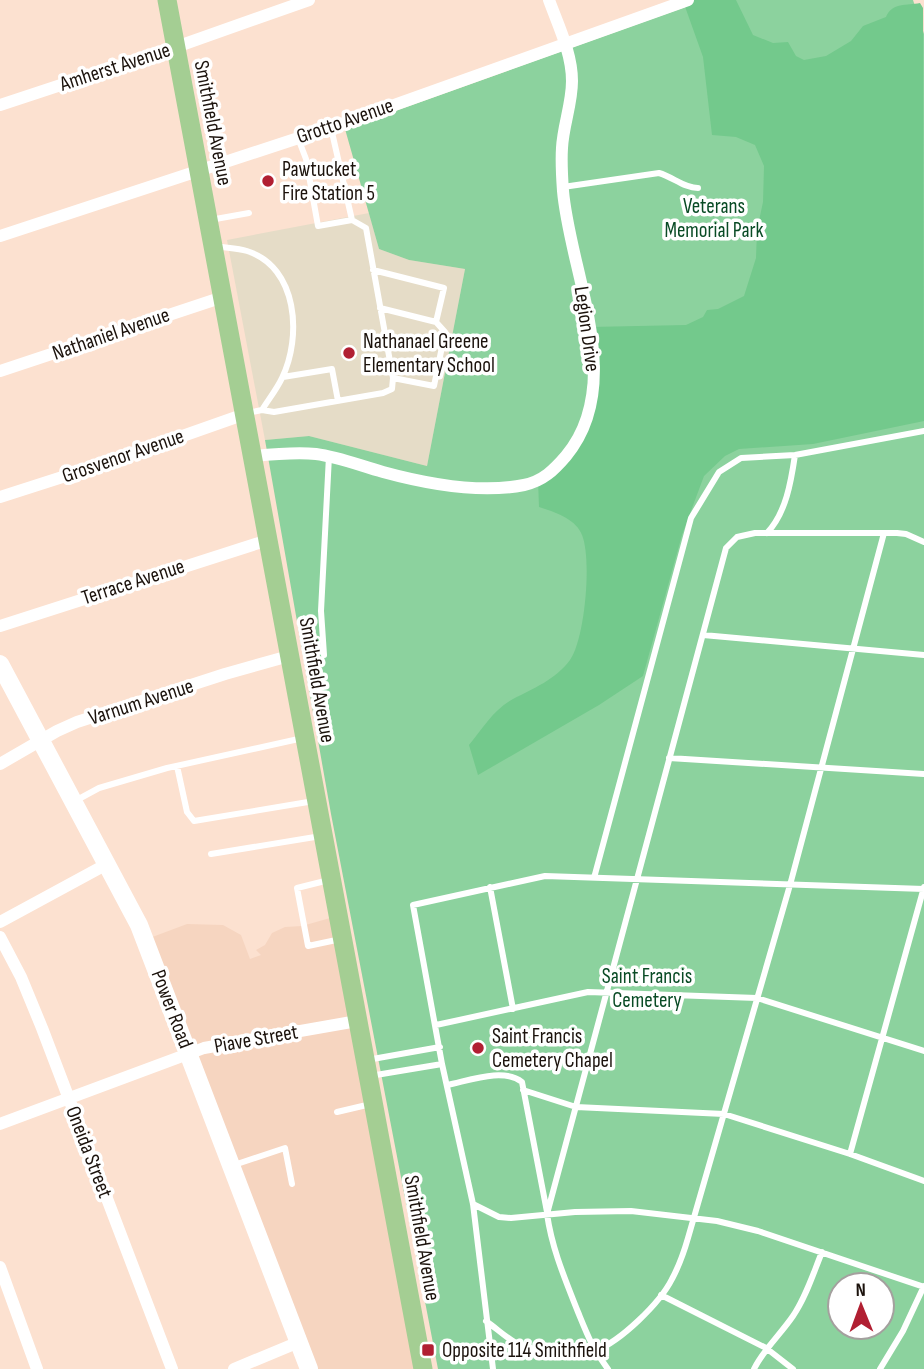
<svg xmlns="http://www.w3.org/2000/svg" width="924" height="1369" font-family="'Sofia Sans Condensed',sans-serif">
<style>
.built{fill:#f6d5c0}
.education{fill:#e5dcc7}
.green{fill:#8cd29e;fill-rule:evenodd}
.forest{fill:#73c98c}
.lines{fill:none;stroke-linecap:round;stroke-linejoin:round}
.service{stroke:#fff;stroke-width:6}
.minor{stroke:#fff;stroke-width:12}
.secondary{stroke:#fff;stroke-width:18}
.primary{stroke:#a4ce93;stroke-width:19}
.poi-dot{fill:#b11f32;stroke:#fff;stroke-width:2.5}
.labels{text-anchor:middle;dominant-baseline:central;stroke-width:7;stroke-linejoin:round;paint-order:stroke}
.street-label{font-size:21px;fill:#1b120c;stroke:#fff}
.poi-label{font-size:21px;fill:#1b120c;stroke:#fff;text-anchor:start}
.park-label{font-size:21px;fill:#094b25;stroke:#fff}
</style>
<rect width="100%" height="100%" fill="#fce1d0"/>
<path class="built" d="M337,916L424,1369H309L147,939L187,924L223,925L241,935L250,959L261,955L256,950L265,945L272,933L285,927L302,926Z"/>
<path class="education" d="M369,213L379,249L409,260L465,269L427,466L309,436L265,440L227,240Z"/>
<path class="green" d="M705,0H913L924,34V1369H438L331,814L265,440L309,436L427,466L465,269L409,260L379,249L345,129ZM840,1285H882V1327H840Z"/>
<path class="forest" d="M684,0H736L753,35L773,43L788,42L796,56L804,60L826,56L851,41L863,26L886,17C892,2 907,6 920,3L923,8L924,421L813,444L739,449L725,456L704,476L682,535L643,676L599,705L478,775L469,745C482,729 494,709 513,699C533,689 556,679 570,660C585,639 592,559 582,535C576,519 555,512 539,507L538,480L585,427L590,327L686,325L703,317L707,310L718,309L744,296L756,258L757,230L763,202L764,166L755,145L736,137L712,135L703,57L683,1Z"/>
<g class="lines">
<path class="service" d="M298,138L306,159L318,226L352,220L331,128
M563,187L659,173C673,177 684,188 698,188
M210,220L249,213
M215,246C226,248 237,248 247,251C298,267 302,337 282,378C277,389 268,400 262,410
M373,270L444,288L436,322L380,308
M283,377L332,369L338,401
M393,378L434,386L445,332L436,322
M247,413L262,410L274,412L383,393L392,389L393,378L366,228L352,220
M767,533C786,513 791,482 795,455
M703,635L924,655
M324,655L321,611L329,456
M669,758L924,774
M177,766L187,812L194,821L314,801
M75,801L99,788L167,768L303,738
M211,854L321,836
M594,878L691,518L719,472L741,458L795,455L924,431
M329,880L297,888L308,946L341,939
M490,887L513,1009
M436,1025L588,992L757,998L924,1051
M367,1060L440,1047
M370,1076L442,1064
M447,1085C468,1081 503,1067 522,1082L547,1212
M523,1090L576,1107L724,1114L850,1154L924,1181
M337,1112L371,1104
M850,1154L924,887
M234,1165L285,1148L292,1184
M473,1204L499,1217L511,1218L575,1212L631,1211L717,1221L758,1231L924,1287
M661,1295L766,1348L793,1369
M486,1321C500,1331 514,1345 531,1351C549,1357 577,1358 595,1351C621,1341 660,1303 672,1279C679,1266 684,1252 688,1238L790,885L884,533
M493,1369L473,1204L442,1064L413,905L545,876L924,889
M608,1369C593,1350 587,1334 578,1312C565,1279 552,1249 547,1214L726,548L737,537L755,533H897L906,534L924,542
M754,1369C764,1349 780,1335 793,1316C806,1297 813,1274 822,1252
M880,1369L903,1331L924,1286"/>
<path class="minor" d="M0,105L176,47L309,0
M0,236L344,123L688,0
M0,371L223,297
M253,456C274,454 295,452 316,454C339,457 361,466 383,472C427,484 479,494 524,485C543,481 554,470 566,456C627,383 570,273 563,191C562,177 561,163 562,148C563,126 572,104 572,81C572,53 558,25 549,0
M0,497L106,463L245,414
M0,626L268,540
M0,764L57,731L77,722L225,674L289,656
M0,922L107,864
M0,937L21,977L42,1028L172,1369
M0,1124L204,1048L357,1021
M0,1267L37,1369
M234,1369L299,1342"/>
<path class="secondary" d="M0,664L139,925L309,1369"/>
<path class="primary" d="M167,0L423,1369"/>
</g>
<g class="poi-dot">
<circle cx="268" cy="181" r="7"/>
<circle cx="349" cy="353" r="7"/>
<circle cx="478" cy="1048" r="7"/>
<rect x="421" y="1343" width="14" height="14" rx="3.5"/>
</g>
<g class="labels">
<g class="street-label">
<text transform="translate(115 67) rotate(-18)">Amherst Avenue</text>
<text transform="translate(345 121) rotate(-19)">Grotto Avenue</text>
<text transform="translate(213 123) rotate(79)">Smithfield Avenue</text>
<text transform="translate(587 329) rotate(82)">Legion Drive</text>
<text transform="translate(111 334) rotate(-19)">Nathaniel Avenue</text>
<text transform="translate(123 456) rotate(-19)">Grosvenor Avenue</text>
<text transform="translate(133 582) rotate(-18)">Terrace Avenue</text>
<text transform="translate(317 680) rotate(80)">Smithfield Avenue</text>
<text transform="translate(141 702) rotate(-18)">Varnum Avenue</text>
<text transform="translate(172 1009) rotate(69)">Power Road</text>
<text transform="translate(256 1039) rotate(-10)">Piave Street</text>
<text transform="translate(89 1152) rotate(69)">Oneida Street</text>
<text transform="translate(422 1238) rotate(80)">Smithfield Avenue</text>
</g>
<g class="poi-label">
<text x="282" y="169">Pawtucket<tspan x="282" dy="24">Fire Station 5</tspan></text>
<text x="363" y="341">Nathanael Greene<tspan x="363" dy="24">Elementary School</tspan></text>
<text x="492" y="1036">Saint Francis<tspan x="492" dy="24">Cemetery Chapel</tspan></text>
<text x="442" y="1350">Opposite 114 Smithfield</text>
</g>
<g class="park-label">
<text x="714" y="206">Veterans<tspan x="714" dy="24">Memorial Park</tspan></text>
<text x="647" y="976">Saint Francis<tspan x="647" dy="24">Cemetery</tspan></text>
</g>
</g>
<g transform="translate(861 1306) rotate(359)"><circle r="33" fill="#ffffff" stroke="#a4a09e" stroke-width="2"/>
<path d="M0-5L12 26L0 18L-12 26Z" fill="#b11f32"/>
<text y="-10" font-size="19" font-weight="bold" text-anchor="middle" fill="#1b120c">N</text>
</g>
</svg>
